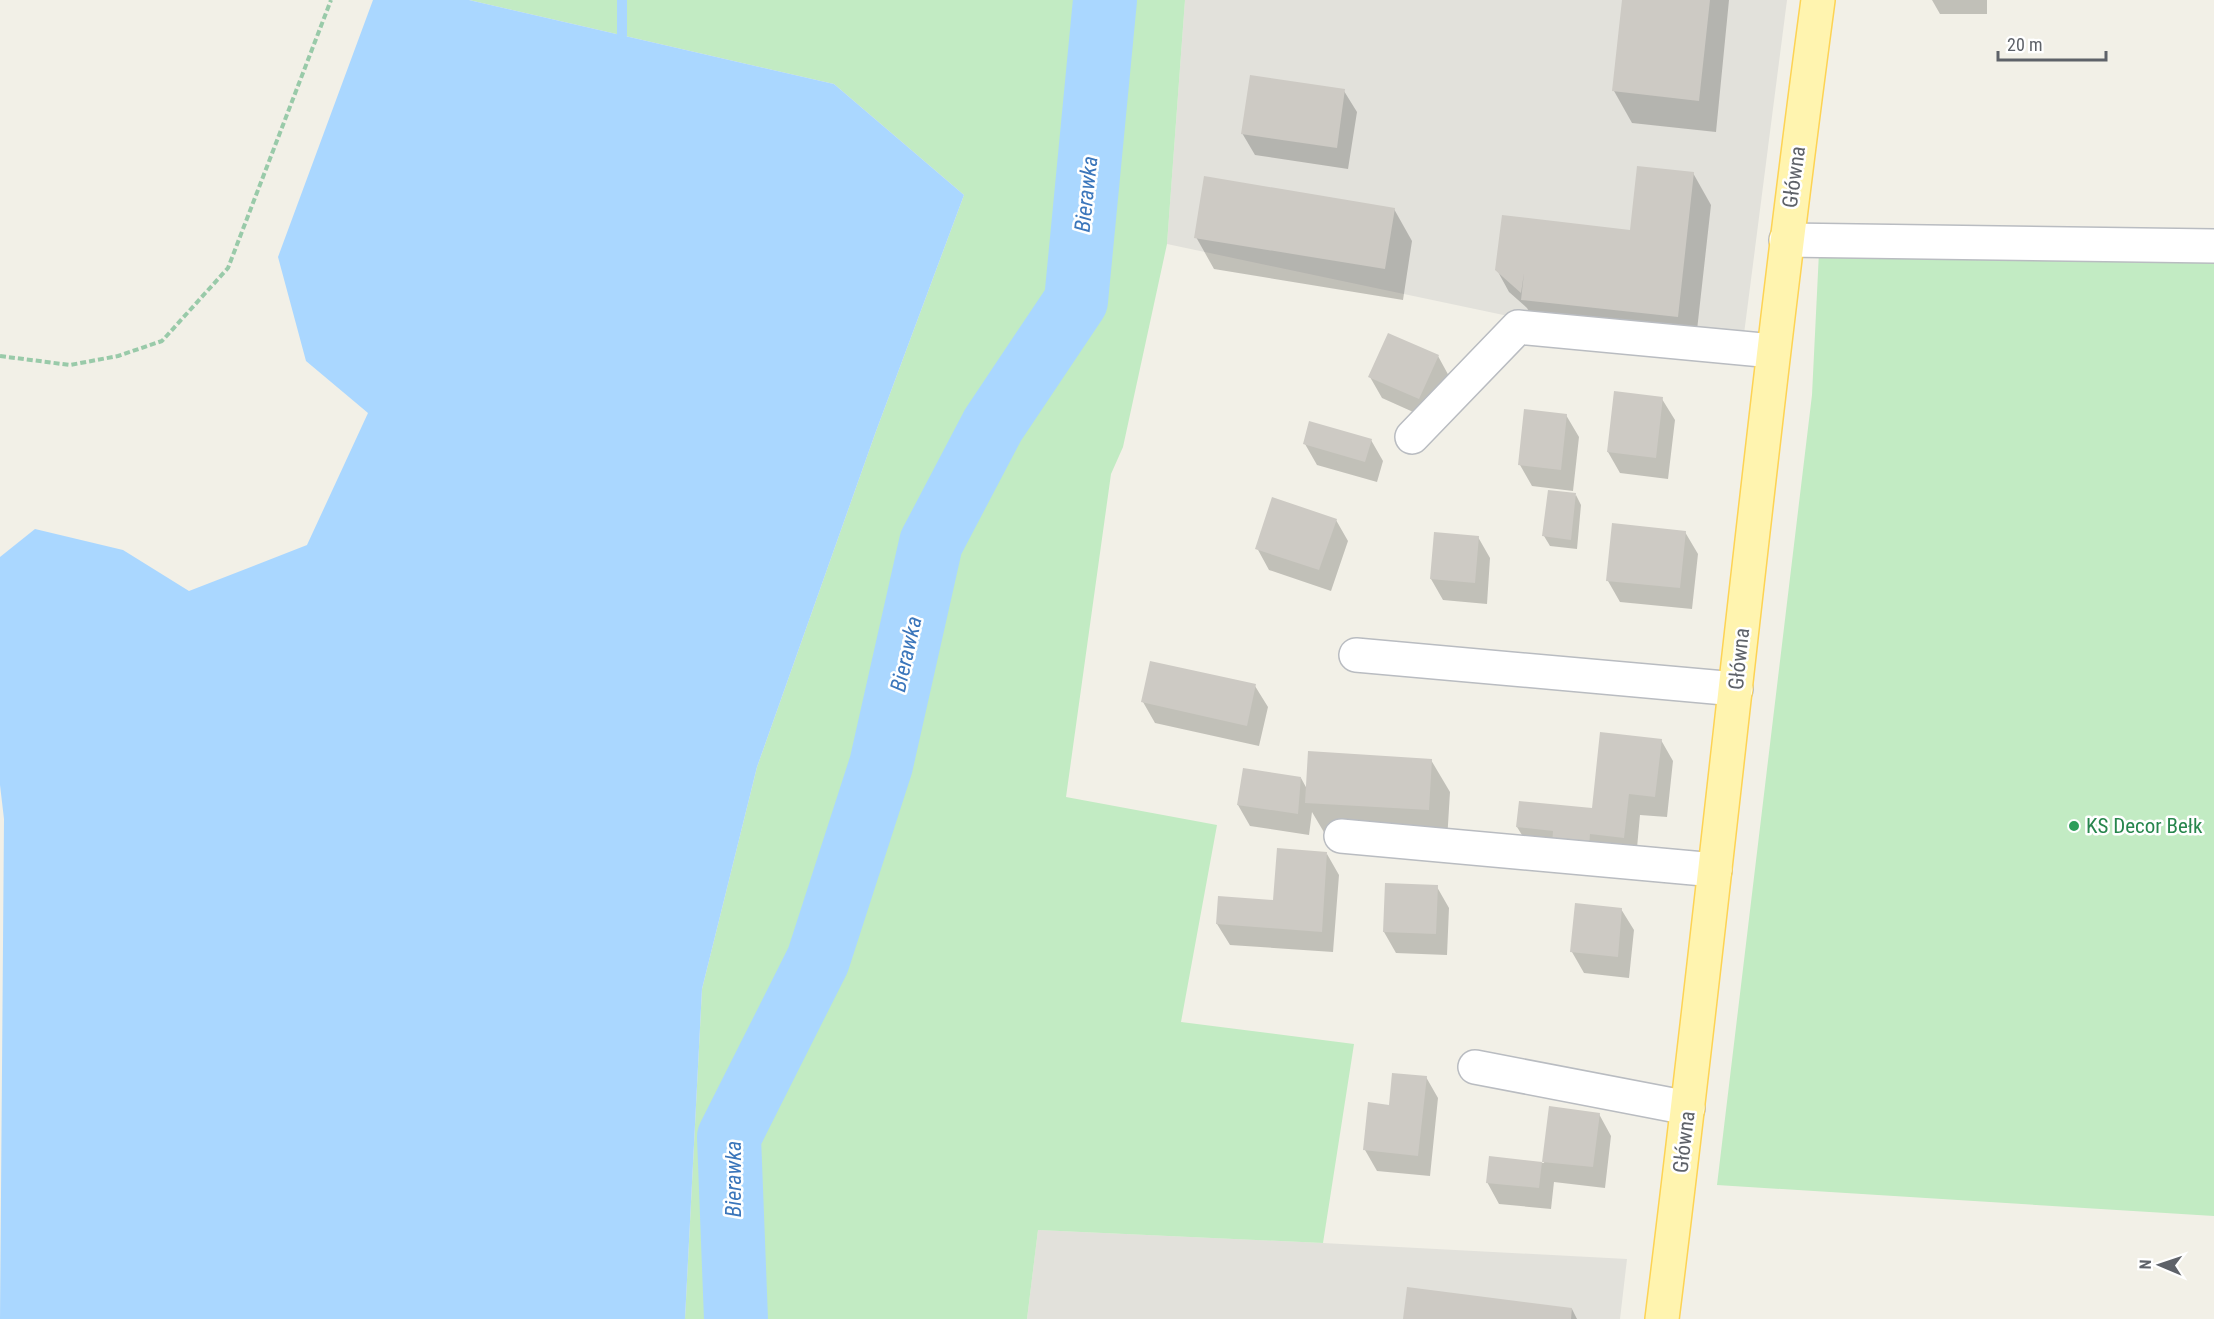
<svg xmlns="http://www.w3.org/2000/svg" width="2214" height="1319" font-family="'Roboto Condensed',sans-serif">
<style>
.industrial{fill:#e2e1db}
.green{fill:#c2ebc3}
.water{fill:#aad7ff}
.shadow{fill:#0003}
.lines{fill:none;stroke-linecap:round;stroke-linejoin:round}
.stream{stroke:#aad7ff;stroke-width:10}
.river{stroke:#aad7ff;stroke-width:64}
.building{fill:#cdcac4}
.minor-casing{stroke:#b9bcc1;stroke-width:36}
.major-casing{stroke:#fdd354;stroke-width:36}
.path{stroke:#99caa9;stroke-width:4;stroke-dasharray:6 3;stroke-linecap:butt}
.minor{stroke:#fff;stroke-width:33}
.major{stroke:#fff4af;stroke-width:33}
.leisure-dot{fill:#2e9e5b;stroke:#fff;stroke-width:2}
.labels{text-anchor:middle;dominant-baseline:central;stroke-width:5;stroke-linejoin:round;paint-order:stroke}
.street-label{font-size:21px;fill:#5e6269;stroke:#fff}
.leisure-label{font-size:21px;fill:#27864d;stroke:#fff;text-anchor:start}
.water-label{font-size:22px;font-style:italic;fill:#3b76bb;stroke:#fff}
</style>
<rect width="100%" height="100%" fill="#f2f0e7"/>
<path class="industrial" d="M1185,0H1787L1740,365L1167,244Z
M1038,1230L1323,1243L1627,1259L1620,1319H1027Z"/>
<path class="green" d="M469,0H1185L1167,244L1123,447L1111,474L1066,797L1217,825L1181,1022L1354,1044L1323,1243L1038,1230L1027,1319H685L702,989L757,767L875,434L964,195L834,84Z
M1819,252L2214,259V1216L1717,1185L1812,395Z"/>
<path class="water" d="M373,0H469L834,84L964,195L875,434L757,767L702,989L685,1319H0L4,819L0,785V557L35,529L123,550L189,591L307,545L368,413L306,361L278,257Z"/>
<path class="shadow" d="M1623,0H1729L1716,132L1632,123L1614,91Z
M1932,0H1987V14H1940Z
M1344,91L1357,112L1348,169L1255,155L1242,133Z
M1693,173L1711,205L1695,348L1541,332L1527,308L1509,292L1497,270L1632,232Z
M1394,209L1412,241L1403,300L1214,269L1196,237Z
M1438,356L1450,378L1431,420L1382,398L1370,377Z
M1662,399L1675,420L1668,479L1620,473L1608,452Z
M1566,415L1579,437L1573,491L1532,486L1520,465Z
M1371,440L1383,461L1377,482L1317,465L1305,444Z
M1576,495L1581,505L1577,549L1550,546L1544,536Z
M1336,520L1348,541L1331,591L1269,570L1257,548Z
M1685,532L1698,554L1692,609L1620,602L1608,581Z
M1478,537L1490,558L1487,604L1443,600L1431,579Z
M1255,686L1268,707L1259,746L1155,723L1143,702Z
M1661,740L1673,761L1667,817L1640,815L1636,859L1530,848L1517,827L1594,810Z
M1431,760L1450,792L1447,841L1325,834L1312,812L1309,835L1250,826L1238,805L1301,778L1307,789Z
M1327,854L1339,875L1333,952L1230,945L1217,924L1275,902Z
M1437,887L1449,908L1447,955L1396,953L1384,932Z
M1621,909L1634,930L1629,978L1584,973L1572,952Z
M1426,1077L1438,1098L1430,1176L1377,1171L1365,1150L1390,1106Z
M1550,1108L1599,1114L1611,1136L1605,1188L1554,1182L1551,1209L1499,1204L1487,1182L1490,1157L1544,1163Z
M1572,1309L1577,1319H1405Z"/>
<g class="lines">
<path class="stream" d="M622,35V0"/>
<path class="river" d="M736,1319L729,1137L818,960L881,765L931,543L993,425L1076,301L1105,0"/>
</g>
<path class="building" d="M1622,0H1710L1699,101L1612,91Z
M1250,75L1345,89L1337,148L1241,134Z
M1637,166L1694,172L1678,317L1521,300L1524,273L1521,293L1495,270L1502,215L1630,230Z
M1204,176L1395,208L1385,269L1194,238Z
M1388,333L1439,355L1419,399L1368,377Z
M1614,391L1663,397L1656,458L1607,452Z
M1524,409L1567,414L1561,470L1518,465Z
M1309,421L1372,439L1365,462L1303,444Z
M1548,490L1576,493L1571,540L1542,536Z
M1272,497L1337,519L1319,570L1255,549Z
M1612,523L1686,531L1680,588L1606,581Z
M1434,532L1479,536L1475,583L1430,579Z
M1150,661L1256,684L1247,726L1141,702Z
M1600,732L1662,739L1655,797L1629,794L1624,838L1590,834L1589,848L1552,845L1553,831L1516,827L1519,801L1592,808Z
M1308,751L1432,759L1429,810L1305,803Z
M1243,768L1301,777L1298,814L1237,805Z
M1277,848L1327,852L1322,932L1216,924L1218,896L1273,900Z
M1385,883L1438,885L1436,934L1383,932Z
M1575,903L1622,908L1618,957L1570,952Z
M1392,1073L1427,1076L1418,1156L1363,1150L1368,1102L1389,1105Z
M1549,1106L1600,1113L1593,1167L1542,1162Z
M1489,1156L1542,1162L1539,1188L1486,1183Z
M1407,1287L1572,1308L1571,1319H1403Z"/>
<g class="lines">
<g class="minor-casing">
<path id="minor" d="M1786,240L2214,246
M1412,437L1518,327L1773,351
M1356,655L1736,689
M1341,836L1715,870
M1475,1067L1688,1108"/>
</g>
<g class="major-casing">
<path id="major" d="M1662,1319C1717,880 1759,439 1818,0"/>
</g>
<path class="path" d="M0,356L70,365L118,356L162,341L228,268L331,0"/>
<use href="#minor" class="minor"/>
<use href="#major" class="major"/>
</g>
<circle class="leisure-dot" cx="2074" cy="826" r="6"/>
<g class="labels">
<g class="street-label">
<text transform="translate(1794 177) rotate(-82)">Główna</text>
<text transform="translate(1739 659) rotate(-84)">Główna</text>
<text transform="translate(1684 1142) rotate(-83)">Główna</text>
</g>
<g class="leisure-label">
<text x="2086" y="826">KS Decor Bełk</text>
</g>
<g class="water-label">
<text transform="translate(1086 194) rotate(-84)">Bierawka</text>
<text transform="translate(906 654) rotate(-77)">Bierawka</text>
<text transform="translate(733 1179) rotate(-90)">Bierawka</text>
</g>
</g>
<g transform="translate(2160 1265) rotate(272)" stroke="#ffffff" stroke-width="4.5" paint-order="stroke">
<path d="M0-4.5L10 22L0 15L-10 22Z" fill="#5e6269"/>
<text y="-9" font-size="16" font-weight="bold" text-anchor="middle" fill="#5e6269">N</text>
</g>
<path d="M1998 51v9h108v-9" fill="none" stroke="#5e6269" stroke-width="3"/>
<text x="2007" y="51" font-size="18" fill="#5e6269" stroke="#ffffff" stroke-width="4.5" paint-order="stroke">20 m</text>
</svg>
